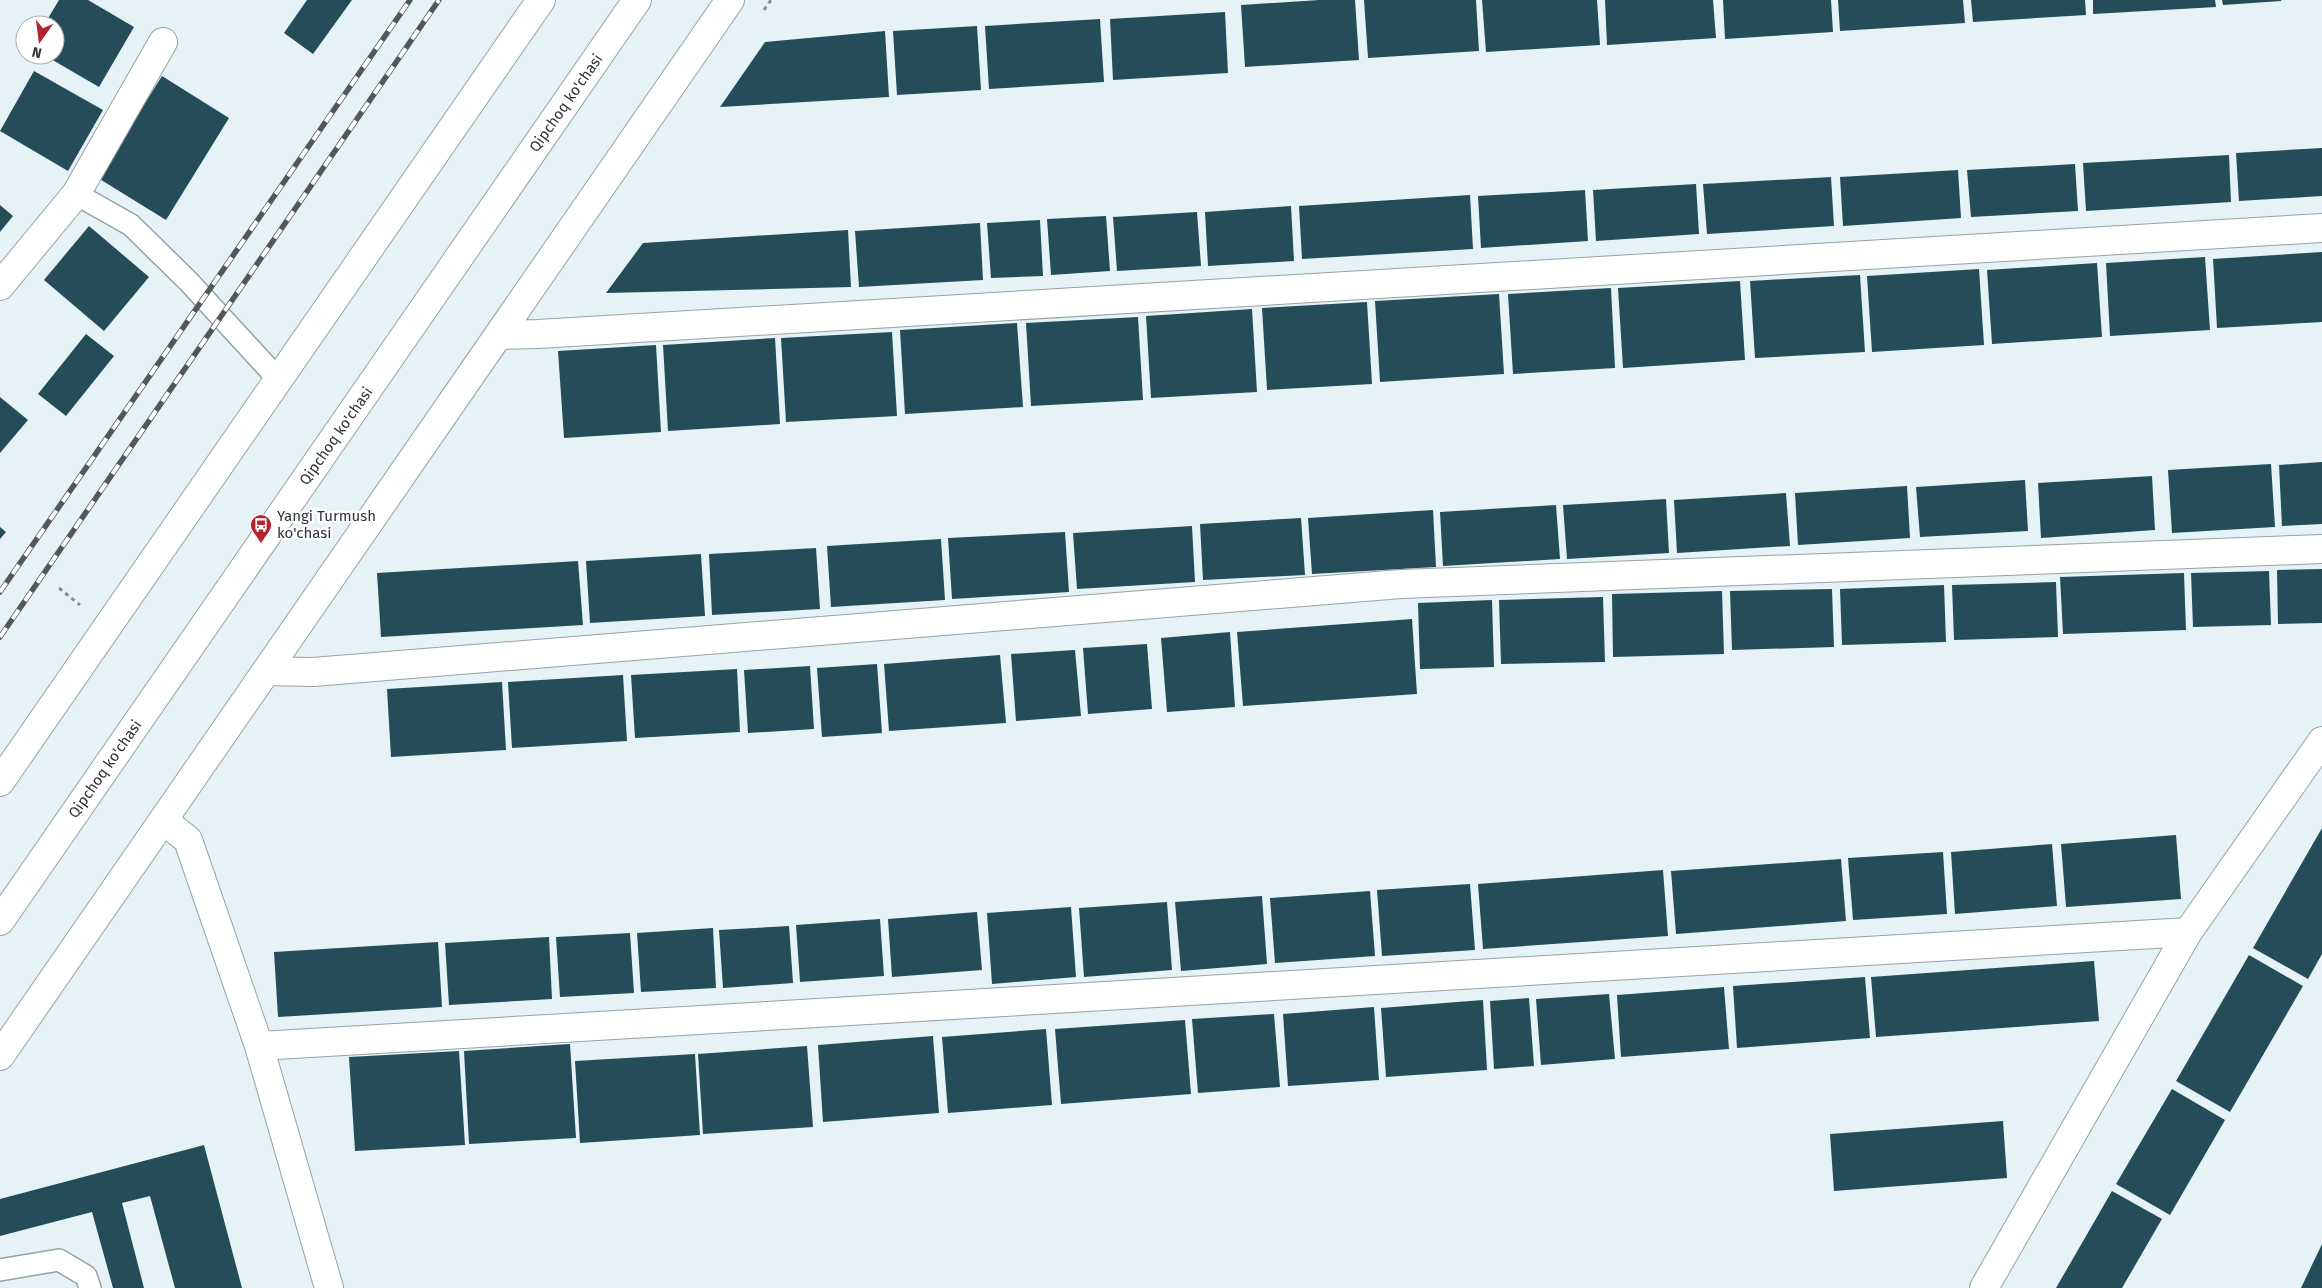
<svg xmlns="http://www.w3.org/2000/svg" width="2322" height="1288" font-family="'Fira Sans',sans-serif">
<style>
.building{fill:#244d59}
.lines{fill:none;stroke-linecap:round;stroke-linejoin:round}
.lane-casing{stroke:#97a2a6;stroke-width:24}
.street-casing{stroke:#97a2a6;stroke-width:30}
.primary-casing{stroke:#97a2a6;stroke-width:30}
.path{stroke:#858e91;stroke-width:3;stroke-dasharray:4 4;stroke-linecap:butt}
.lane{stroke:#fff;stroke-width:21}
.street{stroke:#fff;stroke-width:28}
.primary{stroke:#fff;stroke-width:28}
.rail-casing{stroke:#52575a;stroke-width:5.5}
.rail{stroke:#fff;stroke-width:4;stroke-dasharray:11;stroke-linecap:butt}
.labels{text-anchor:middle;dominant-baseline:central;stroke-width:5;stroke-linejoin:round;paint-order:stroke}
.street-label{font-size:15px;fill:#303436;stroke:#fff}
.poi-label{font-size:15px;fill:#303436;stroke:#fff;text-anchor:start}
</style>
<rect width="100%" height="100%" fill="#e5f2f6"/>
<path class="building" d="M59,0H88L134,27L99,87L44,55H55V25H44Z
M307,0H352L313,54L284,33Z
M1319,0H1355L1359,60L1245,67L1241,5Z
M1364,0H1476L1479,51L1368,58Z
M1482,0H1597L1600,45L1486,52Z
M1605,0H1713L1716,38L1607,45Z
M1723,0H1831L1833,32L1725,39Z
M1838,0H1963L1965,23L1840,31Z
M1971,0H2085L2086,15L1973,22Z
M2093,0H2215L2216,7L2093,14Z
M2222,0H2281V1L2223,5Z
M1225,12L1228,73L1113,80L1110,19Z
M1100,19L1104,82L989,89L985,26Z
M977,26L981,90L897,95L893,31Z
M885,31L889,97L720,107L765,42Z
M34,71L103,110L68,171L0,131Z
M162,76L229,118L166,220L98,178Z
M2322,148V196L2239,201L2236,153Z
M2229,155L2231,202L2086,211L2083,163Z
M2075,164L2078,211L1971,217L1967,170Z
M1958,170L1961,218L1843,226L1840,177Z
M1831,177L1834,226L1707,234L1703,184Z
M1696,184L1699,234L1596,241L1593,190Z
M1585,190L1588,241L1481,248L1478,196Z
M1470,195L1473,249L1302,259L1299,206Z
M0,205L13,216L0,232Z
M1291,206L1294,261L1208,266L1205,212Z
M1197,212L1201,266L1117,271L1113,217Z
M1106,216L1110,271L1051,275L1047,219Z
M1040,220L1043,276L991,278L987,223Z
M980,223L983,280L859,287L855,231Z
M89,226L149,277L104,331L44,280Z
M848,230L851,287L606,293L643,243Z
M2322,252V322L2217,328L2213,259Z
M2205,257L2210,330L2110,336L2106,263Z
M2097,263L2102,337L1992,344L1987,270Z
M1979,269L1984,345L1872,352L1867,276Z
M1860,275L1865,352L1755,358L1750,281Z
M1740,281L1745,360L1623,368L1618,288Z
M1611,288L1615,368L1513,374L1508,294Z
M1499,294L1504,374L1380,382L1375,301Z
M1367,302L1372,384L1267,390L1262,308Z
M1252,309L1257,392L1151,398L1146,316Z
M1138,317L1143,400L1031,406L1026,323Z
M1017,323L1023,407L905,414L900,330Z
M892,332L897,416L786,422L781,338Z
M86,334L114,356L66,416L38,394Z
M775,338L780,424L668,431L663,345Z
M656,345L661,432L564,438L558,351Z
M0,397L28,420L0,453Z
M2322,462V524L2282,526L2279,465Z
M2271,464L2275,527L2172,533L2168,470Z
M2152,476L2155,530L2041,538L2038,483Z
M2025,480L2028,531L1920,537L1916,487Z
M1907,486L1910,538L1798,545L1795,493Z
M1786,493L1790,546L1677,553L1674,500Z
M1666,499L1669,553L1567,559L1563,505Z
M1556,505L1560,559L1443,566L1440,512Z
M1433,510L1436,567L1312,574L1308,518Z
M1301,518L1305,575L1203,580L1200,524Z
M1192,526L1195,582L1077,589L1073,533Z
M0,527L6,532L0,539Z
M1065,532L1069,592L952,599L948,538Z
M941,539L945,600L831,607L827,546Z
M816,548L820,609L712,615L709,554Z
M701,554L705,616L590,623L586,561Z
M578,561L583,625L381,637L377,573Z
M2322,569V623L2278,624L2277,570Z
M2269,571L2271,625L2193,627L2191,573Z
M2184,573L2186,630L2063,634L2060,577Z
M2056,582L2058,637L1954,640L1952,585Z
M1944,585L1946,642L1842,645L1840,589Z
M1832,589L1834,647L1732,650L1730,591Z
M1722,591L1724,654L1613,657L1612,594Z
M1603,597L1605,662L1501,664L1499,600Z
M1492,600L1494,667L1420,669L1418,603Z
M1412,619L1417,694L1243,706L1237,632Z
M1230,632L1235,707L1167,712L1161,638Z
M1147,644L1152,709L1088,714L1083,648Z
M1075,650L1081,716L1016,721L1011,654Z
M1000,655L1006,723L889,731L884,664Z
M877,664L882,733L822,737L817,668Z
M810,666L814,729L748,733L744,670Z
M737,669L740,732L635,738L631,675Z
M623,675L627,741L512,748L508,682Z
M502,682L506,750L391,757L387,689Z
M2322,828V954L2308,979L2253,948Z
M2176,835L2181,899L2066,907L2061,844Z
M2052,844L2057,906L1955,914L1951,852Z
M1943,852L1947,914L1853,920L1848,858Z
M1841,859L1846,921L1676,934L1671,871Z
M1663,870L1668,936L1483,949L1478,884Z
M1470,884L1475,950L1382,956L1377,890Z
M1370,891L1375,956L1275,963L1270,898Z
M1262,896L1267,964L1181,971L1175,902Z
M1167,902L1172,970L1084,977L1079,908Z
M1071,907L1076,977L992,984L987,913Z
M977,912L982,970L892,977L888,919Z
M880,919L884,976L800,982L796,925Z
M789,926L793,983L723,988L719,930Z
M713,928L716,988L641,992L637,933Z
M630,933L634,993L560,997L556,937Z
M549,937L552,999L449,1005L445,943Z
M438,942L442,1007L278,1017L274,952Z
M2249,955L2303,986L2230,1112L2176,1081Z
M2094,961L2099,1021L1876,1037L1871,977Z
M1865,977L1870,1038L1737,1048L1733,986Z
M1724,987L1729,1049L1621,1057L1617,995Z
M1609,994L1615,1059L1541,1065L1536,999Z
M1529,998L1534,1066L1494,1069L1490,1001Z
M1483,1000L1487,1070L1386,1077L1381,1008Z
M1374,1007L1379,1080L1288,1086L1283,1014Z
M1274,1014L1280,1087L1198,1093L1192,1019Z
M1185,1020L1191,1094L1061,1104L1055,1029Z
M1046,1029L1052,1105L948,1113L942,1037Z
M933,1036L939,1113L823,1122L818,1045Z
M570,1044L576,1138L469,1144L464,1051Z
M807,1046L813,1127L703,1134L698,1054Z
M459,1051L465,1145L355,1151L349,1057Z
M695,1054L700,1135L580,1143L575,1061Z
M2172,1089L2225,1120L2170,1215L2116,1184Z
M2003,1121L2007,1178L1834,1191L1830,1134Z
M204,1145L242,1288H175L150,1196L122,1203L144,1288H113L92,1212L0,1236V1199Z
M2112,1191L2162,1219L2122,1288H2056Z
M2322,1244V1288H2301Z"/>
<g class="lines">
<g class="lane-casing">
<path id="lane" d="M76,194L131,225L189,282L278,379
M0,1270L59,1260L86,1276L90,1288"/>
</g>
<g class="street-casing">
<path id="street" d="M0,286L76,194L163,42
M499,335L538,334L2322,228
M266,671L313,672L1401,584L2322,549
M163,820L188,840L259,1046L329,1288
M259,1046L2188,932
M0,1056L730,0
M1984,1288L2188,932L2322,741"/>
</g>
<g class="primary-casing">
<path id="primary" d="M0,782L541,0
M0,921L637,0"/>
</g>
<path class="path" d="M764,10L771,0
M59,588L80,605"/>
<use href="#lane" class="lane"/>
<use href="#street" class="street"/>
<use href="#primary" class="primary"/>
<g class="rail-casing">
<path id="rail" d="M0,592L410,0
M0,637L439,0"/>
</g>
<use href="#rail" class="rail"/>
</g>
<defs>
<g id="bus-pin" transform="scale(1.125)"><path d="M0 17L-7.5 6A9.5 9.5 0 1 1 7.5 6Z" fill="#b42330" stroke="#fff"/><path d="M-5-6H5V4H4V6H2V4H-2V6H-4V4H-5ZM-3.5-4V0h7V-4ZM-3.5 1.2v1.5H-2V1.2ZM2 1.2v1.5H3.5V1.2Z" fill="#fff"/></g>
</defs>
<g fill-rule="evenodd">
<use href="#bus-pin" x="261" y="525"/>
</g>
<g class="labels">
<g class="street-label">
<text transform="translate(566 103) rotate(-55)">Qipchoq ko'chasi</text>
<text transform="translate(336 436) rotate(-55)">Qipchoq ko'chasi</text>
<text transform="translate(105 769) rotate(-55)">Qipchoq ko'chasi</text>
</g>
<g class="poi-label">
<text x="277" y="516">Yangi Turmush<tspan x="277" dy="17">ko'chasi</tspan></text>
</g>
</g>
<g transform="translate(40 40) rotate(194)"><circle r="24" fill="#ffffff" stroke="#acaeaf"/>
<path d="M0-4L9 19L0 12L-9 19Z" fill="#b42330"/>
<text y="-8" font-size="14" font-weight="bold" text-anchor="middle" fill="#303436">N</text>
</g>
</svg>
